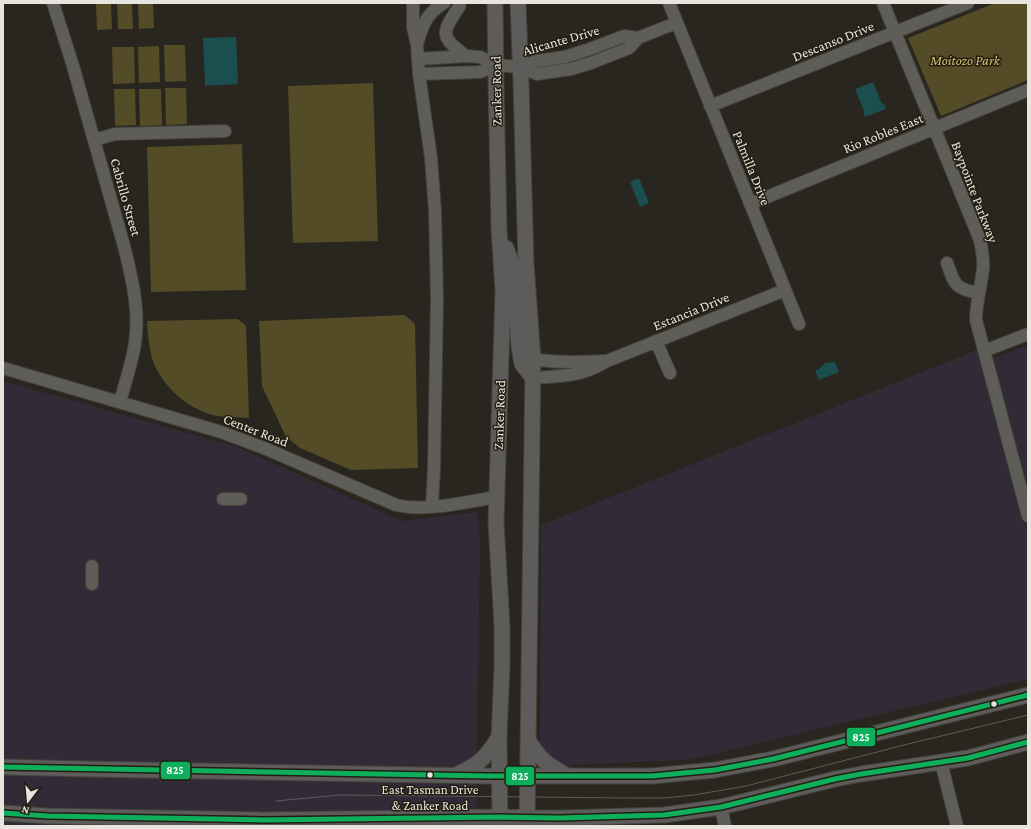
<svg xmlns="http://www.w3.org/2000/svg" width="1031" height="829" font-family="'Crimson Pro',serif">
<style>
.commercial{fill:#312b38}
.green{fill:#544b27}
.water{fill:#1b4f4f}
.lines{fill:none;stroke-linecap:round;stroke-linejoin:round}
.minor-casing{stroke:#43423b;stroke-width:14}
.major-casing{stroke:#43423b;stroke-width:17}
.minor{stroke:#5f5d58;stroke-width:12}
.major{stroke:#5d5c5a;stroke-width:15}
.tram{stroke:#5e5c55;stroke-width:1}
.bus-1-casing{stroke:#221e11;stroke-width:8}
.bus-1{stroke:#0daf5c;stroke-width:5}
.bus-dot{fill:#e7e5dd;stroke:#221e11;stroke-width:1.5}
.labels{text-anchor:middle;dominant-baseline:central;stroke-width:3;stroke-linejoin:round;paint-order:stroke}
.bus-label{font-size:13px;fill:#e7e5dd;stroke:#221e11}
.street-label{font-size:14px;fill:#e7e5dd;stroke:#221e11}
.park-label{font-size:14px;font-style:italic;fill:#d4c071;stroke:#221e11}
.line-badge{stroke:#221e11;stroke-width:1.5}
.badge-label{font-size:11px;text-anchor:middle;font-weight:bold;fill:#fff}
</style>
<rect width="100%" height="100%" fill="#28261e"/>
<path class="commercial" d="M1028,345V679L688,760L540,766L541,525L975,351L997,357Z
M3,381L237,447L402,521L477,512L480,539L476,826H3Z"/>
<path class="green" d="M96,3H111L112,29L97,30Z
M117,3H132L133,29H118Z
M138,3H153L154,28L139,29Z
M995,3H1028V80L941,116L908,38Z
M164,45H185L186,81L165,82Z
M159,46L160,82L139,83L138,47Z
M112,47H134L135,83L113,84Z
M373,83L378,241L293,243L288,86Z
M165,88H186L187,124L166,125Z
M114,89H135L136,125L115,126Z
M139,89H161L162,125L140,126Z
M242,144L246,290L151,292L147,147Z
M405,315L415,324L418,468L351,470L300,448L286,437L262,386L259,321Z
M238,319L246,326L249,418C239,417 228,418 218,416C191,411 167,391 155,366C149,352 148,336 147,321Z"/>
<path class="water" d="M236,37L238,84L205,86L203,38Z
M873,82L882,104L884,103L886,109L865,117L863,112L864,111L855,89Z
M639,178L649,203L640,207L630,182Z
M835,362L839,372L819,380L815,370L819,369L825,363Z"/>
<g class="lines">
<g class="minor-casing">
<path id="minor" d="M53,3L73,66L124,246C132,278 140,311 135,343C132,363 125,383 120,402
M413,3V27L417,45L419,74L431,158L435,211L437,299L434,468L432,506
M460,3L459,7C441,33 440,37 466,56
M669,3L799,324
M883,3L980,240C982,250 984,259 983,269C981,287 976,302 976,320L1028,516
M417,44C423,24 426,14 444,3
M418,59L466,56L480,57L496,65L520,67L537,74L571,69L591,63L629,48L638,38L676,23
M520,67L537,61L565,57L587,50L624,36L638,38
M419,74L480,72L496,65
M710,106L968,3
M94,140L115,134L225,131
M750,204L1028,90
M947,263C955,285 954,288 978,293
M656,341L670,373
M984,351L1028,334
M533,359C557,363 580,362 604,361
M3,368L221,432L264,448L396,505C427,512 465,502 496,497
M533,378C563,376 580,377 607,361L785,290
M223,499H241
M92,584V566
M941,762L957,826
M721,807L725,826"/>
</g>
<g class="major-casing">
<path id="major" d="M495,3L496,83L499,230L503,291L496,522L502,626V668L499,737L500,825
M518,3L521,83L526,263L533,359L527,826
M506,248L513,267L519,347L522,364L533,378
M528,740C541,760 546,764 566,775
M3,767L87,769L488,776H652L715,770L773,759L1028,695
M458,774C480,764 486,757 499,737
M3,813L48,816L263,820L500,817L560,818L664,815L721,807L835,779L861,774L968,758L1028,742"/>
</g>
<use href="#minor" class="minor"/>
<use href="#major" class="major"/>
<path class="tram" d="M276,801L340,795L626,798H665L694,795L746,786L908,744L1028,715"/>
<g class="bus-1-casing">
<path id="bus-1" d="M3,767L488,776H652L715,770L773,759L1028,695
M3,813L48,816L263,820L500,817L560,818L664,815L721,807L835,779L861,774L968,758L1028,742"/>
</g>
<use href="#bus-1" class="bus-1"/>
</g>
<g class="bus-dot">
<circle cx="994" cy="704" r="3.5"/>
<circle cx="430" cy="775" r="3.5"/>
</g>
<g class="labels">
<g class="bus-label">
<text x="430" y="789">East Tasman Drive<tspan x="430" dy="16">&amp; Zanker Road</tspan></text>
</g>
<g class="street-label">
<text transform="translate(561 40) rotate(-16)">Alicante Drive</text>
<text transform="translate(833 41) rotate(-22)">Descanso Drive</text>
<text transform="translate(496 91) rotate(-91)">Zanker Road</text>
<text transform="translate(883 133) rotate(-22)">Rio Robles East</text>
<text transform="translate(752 168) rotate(68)">Palmilla Drive</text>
<text transform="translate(975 192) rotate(69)">Baypointe Parkway</text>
<text transform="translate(126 197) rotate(74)">Cabrillo Street</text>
<text transform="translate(691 311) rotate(-22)">Estancia Drive</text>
<text transform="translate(499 415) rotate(-88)">Zanker Road</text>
<text transform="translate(256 430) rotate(21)">Center Road</text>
</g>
<g class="park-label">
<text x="965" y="60">Moitozo Park</text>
</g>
</g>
<g class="line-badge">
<rect x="846" y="727" width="30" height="20" rx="4" fill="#0daf5c"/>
<rect x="160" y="761" width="31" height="19" rx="4" fill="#0daf5c"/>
<rect x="505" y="766" width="30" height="20" rx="4" fill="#0daf5c"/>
</g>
<g class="badge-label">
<text x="861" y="741">825</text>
<text x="175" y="774">825</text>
<text x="520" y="780">825</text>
</g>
<rect width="1031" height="829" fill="none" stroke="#e7e5dd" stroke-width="8"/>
<g transform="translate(28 801) rotate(196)" stroke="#221e11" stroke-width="3" paint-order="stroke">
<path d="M0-3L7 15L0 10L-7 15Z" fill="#e7e5dd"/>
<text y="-6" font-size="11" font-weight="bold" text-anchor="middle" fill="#e7e5dd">N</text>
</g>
</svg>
